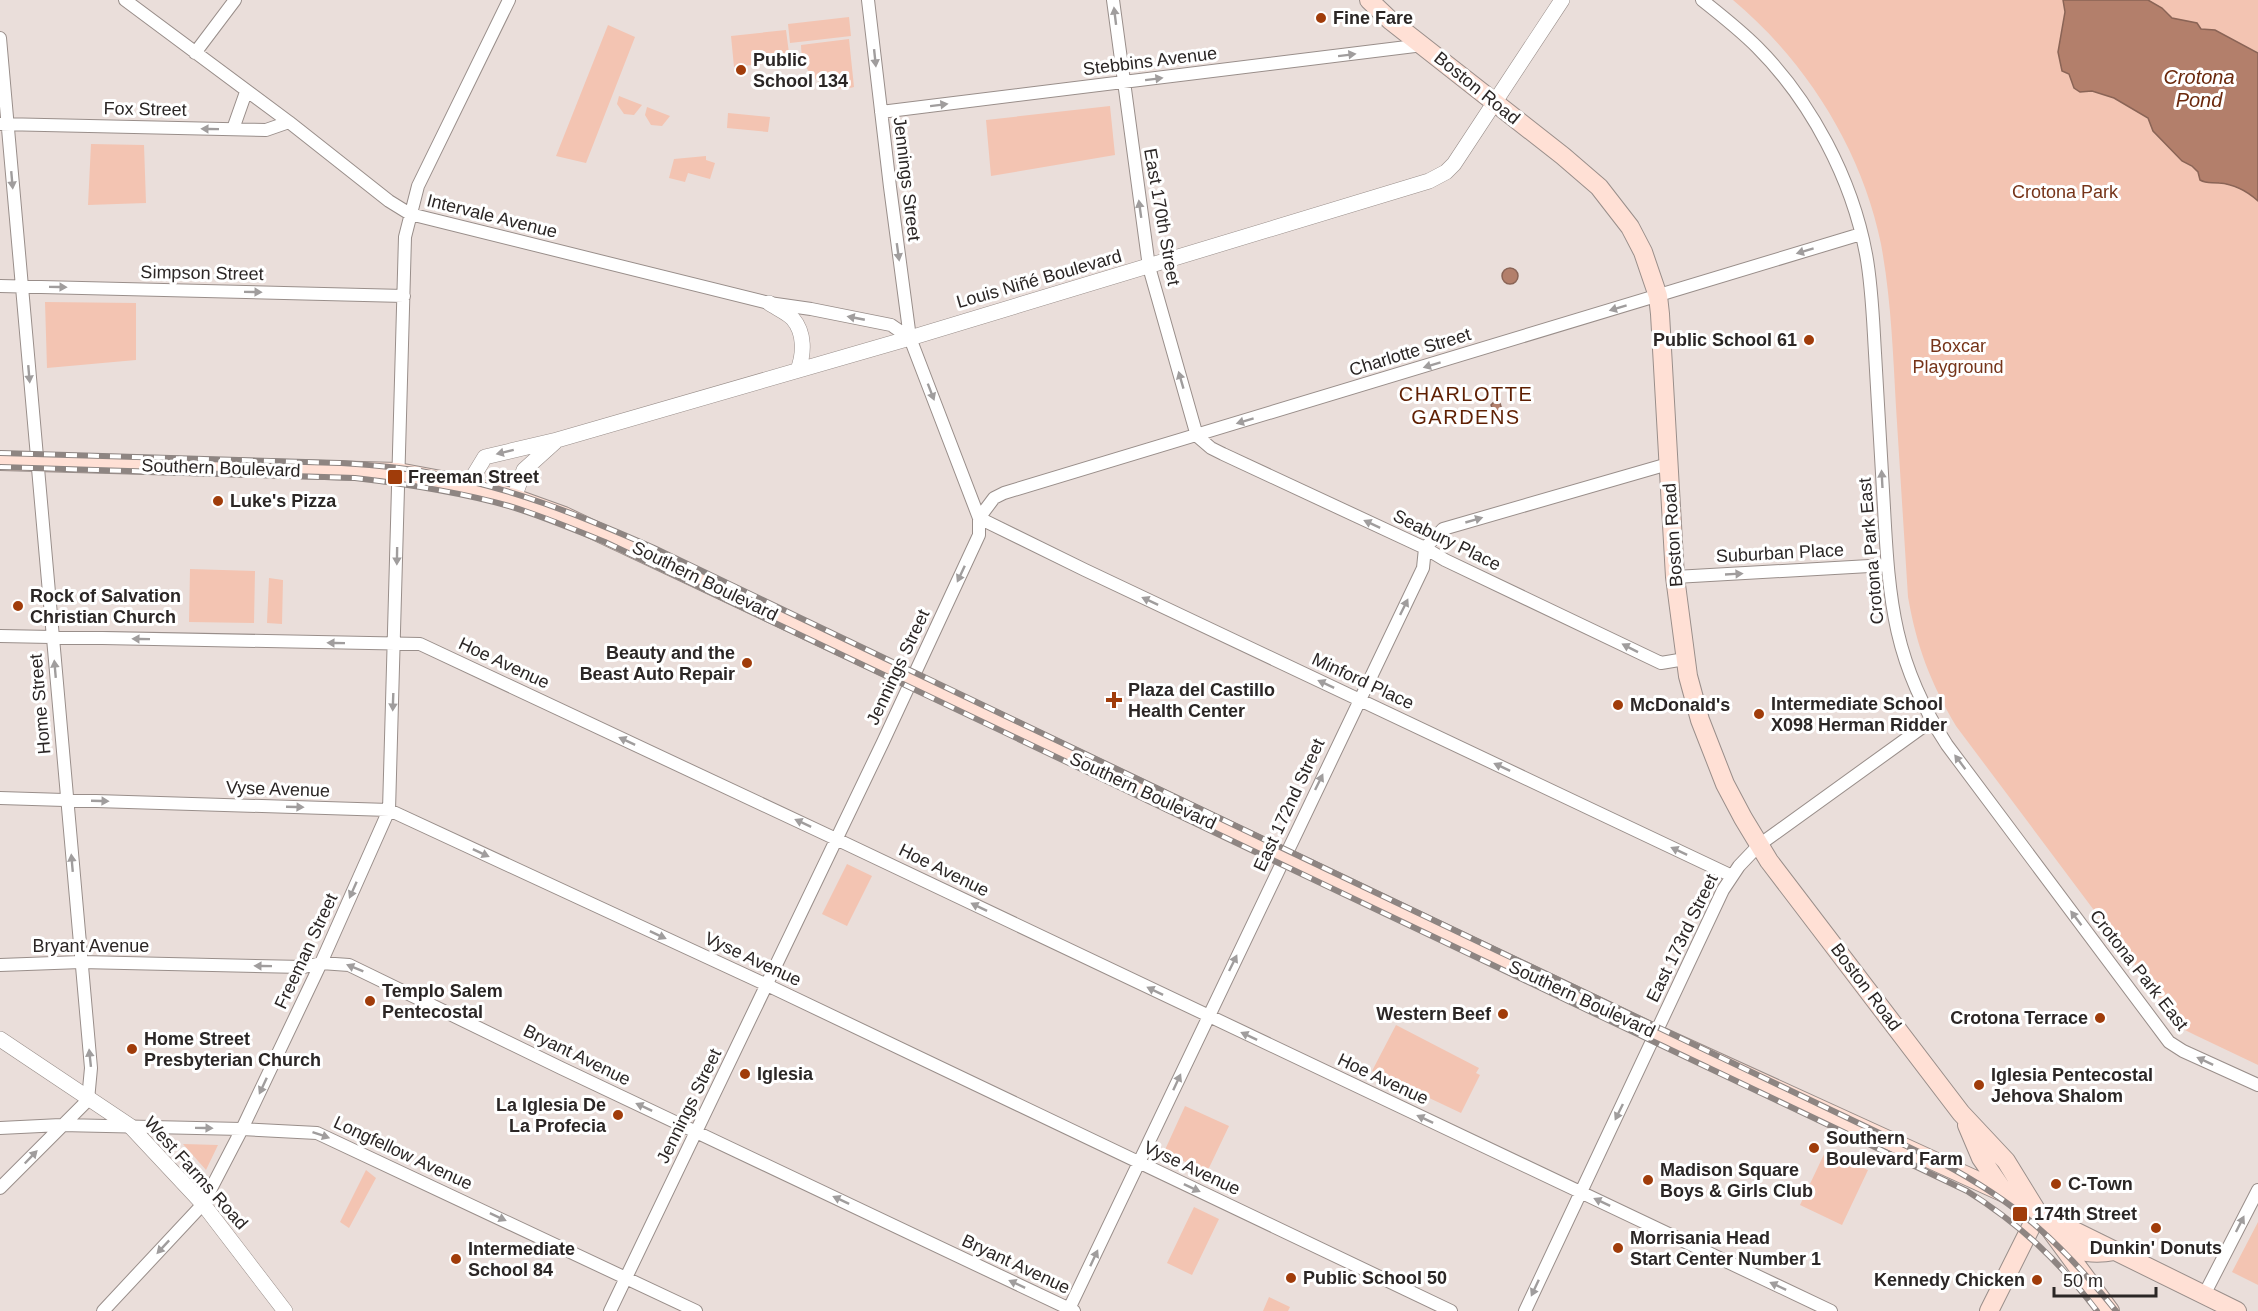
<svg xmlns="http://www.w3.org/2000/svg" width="2258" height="1311" font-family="Helvetica,sans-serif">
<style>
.green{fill:#f3c4b2}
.water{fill:#b37f6b;stroke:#8a6456;stroke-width:1.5}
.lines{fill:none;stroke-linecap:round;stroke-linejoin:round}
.minor-casing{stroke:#998e8a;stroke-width:14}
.tertiary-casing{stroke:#998e8a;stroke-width:16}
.secondary-casing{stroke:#998e8a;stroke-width:20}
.minor{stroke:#fff;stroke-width:12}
.tertiary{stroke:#fff;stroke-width:15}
.secondary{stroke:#ffe0d5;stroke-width:18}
.rail-casing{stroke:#8e8582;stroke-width:6}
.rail{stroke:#fff;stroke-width:4;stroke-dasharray:11;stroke-linecap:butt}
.oneway{fill:#a09d9d}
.poi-dot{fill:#a03c0a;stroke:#fff;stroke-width:2}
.labels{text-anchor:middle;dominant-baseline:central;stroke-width:6;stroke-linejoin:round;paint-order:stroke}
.poi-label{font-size:18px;font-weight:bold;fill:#2b2625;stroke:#fff;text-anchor:start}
.street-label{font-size:18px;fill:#2b2625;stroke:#fff}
.park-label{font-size:18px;fill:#763419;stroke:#fff}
.water-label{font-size:20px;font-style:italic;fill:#6b290d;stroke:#fff}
.neighbourhood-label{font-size:20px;letter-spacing:1.5px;fill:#5f1f02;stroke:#fff}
</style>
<rect width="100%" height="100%" fill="#eadeda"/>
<path class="green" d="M1733,0H2258V1065L2195,1035L2185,1030L2177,1021L1956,726C1930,681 1917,648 1908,597C1904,534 1900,470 1896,407C1893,353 1891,298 1881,244C1862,150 1806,61 1733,0Z
M849,17L851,36L790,43L788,24Z
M608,25L635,37L586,163L556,156Z
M786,30L790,61L734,67L731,36Z
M849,39L854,87C825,94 801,75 801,45Z
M619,96L642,105L634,115L624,114L617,104Z
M1110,106L1115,155L991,176L986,120Z
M647,107L670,116L662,126L651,125L645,115Z
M728,113L770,117L768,132L727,128Z
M91,144L144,145L146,203L88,205Z
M706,156V160L715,163L710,179L688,173L685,182L669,178L674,159Z
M45,302L136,303V360L47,368Z
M190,569L255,571L254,623L189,622Z
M269,578L283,580L282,624L267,623Z
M847,864L872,876L847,926L822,914Z
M1396,1025L1479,1068L1476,1073L1480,1075L1461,1113L1372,1071Z
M1185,1106L1229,1126L1207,1172L1164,1152Z
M183,1144L218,1145L206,1170Z
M1826,1150L1868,1170L1842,1225L1800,1205Z
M366,1170L376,1178L349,1228L340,1222Z
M1194,1207L1219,1219L1192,1275L1167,1263Z
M2258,1222V1285L2232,1272Z
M1269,1297L1290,1307L1288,1311H1263Z"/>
<path class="water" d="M2063,0H2148L2162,8L2172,18L2197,23L2201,29L2215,30L2258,53V201C2247,191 2233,184 2219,183C2211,182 2207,184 2200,180L2198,172L2192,166L2182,161L2153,131L2148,118L2114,98L2092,91L2080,92L2074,88L2069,74L2062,71L2058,52L2065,12Z
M1502 276a8 8 0 1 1 16 0a8 8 0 1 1-16 0Z
M1495,401L1500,403L1503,414L1500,419L1495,417L1491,405Z"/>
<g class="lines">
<g class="minor-casing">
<path id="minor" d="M125,0L289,122L389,201L410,214L769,303L811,309L891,325L910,338
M1113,0L1149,267L1197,436L1211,448L1223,454L1425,548L1445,560L1661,663L1685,659
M1702,0C1721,15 1740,30 1757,47C1811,101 1852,179 1866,254C1872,286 1873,320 1875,353C1878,405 1881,456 1884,508C1889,602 1894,664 1947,745L2169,1042L2183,1051L2258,1085
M0,38L91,1068L88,1100L0,1188
M195,53L235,0
M881,112L1423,45
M0,124L266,130L289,122
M233,129L246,92
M0,286L404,296
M1675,577L1887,565
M0,636L420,644L836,839L1831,1311
M0,798L389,810L767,985L1451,1311
M1732,876L1085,570L979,518L994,498L1004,493L1861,234
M0,965L81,962L304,967L321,963L349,965L561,1068L1074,1311
M0,1128L61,1125L242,1129L317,1133L696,1311
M2204,1295L2258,1190
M103,1311L203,1204L242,1129L321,963L389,810L405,237L418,186L509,0
M610,1311L883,742L979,535V518L910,338L890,187L868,0
M1068,1311L1423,568L1425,548L1443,529L1668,464
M1525,1311L1723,890L1739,866L1759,845L1931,721"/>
</g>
<g class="tertiary-casing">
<path id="tertiary" d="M769,303C776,308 788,313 793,319C805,333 804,354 798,370
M468,485L485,457L557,440L910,338L1429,181L1446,172L1454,164L1562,0
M514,498L524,470L555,442
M0,1039L130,1126L203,1204L285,1311"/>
</g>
<g class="secondary-casing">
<path id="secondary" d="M1369,0L1391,21L1563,156L1599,187L1630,227L1643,252L1658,296L1660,314L1675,577L1688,676L1700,720L1725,784L1743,818L1769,861L1961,1113L2006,1161L2038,1213L2110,1311
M0,461L398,472L468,485L514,498L564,516L999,721L1656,1034L2013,1197L2038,1213L2237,1311
M1967,1125L1981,1158L2005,1193
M2061,1244C2082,1252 2092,1255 2115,1251
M1989,1311L2038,1213"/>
</g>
<use href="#minor" class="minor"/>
<use href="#tertiary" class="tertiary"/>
<use href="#secondary" class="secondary"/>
<g class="rail-casing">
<path id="rail" d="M0,453L340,463C370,465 401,467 431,473C510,487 582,516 654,548L1942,1163C2019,1204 2062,1244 2116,1311
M0,467L355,478C407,484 459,492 509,506C542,516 573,529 605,542L1967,1191C2021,1225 2059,1261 2097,1311"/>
</g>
<use href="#rail" class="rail"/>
</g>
<defs><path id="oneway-solid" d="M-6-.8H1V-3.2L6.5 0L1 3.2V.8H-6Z" transform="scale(1.5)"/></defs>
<g class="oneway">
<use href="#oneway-solid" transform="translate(1115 16) rotate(-97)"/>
<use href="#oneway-solid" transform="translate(1347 55) rotate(-7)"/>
<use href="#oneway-solid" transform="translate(875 58) rotate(84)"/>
<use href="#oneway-solid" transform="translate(1154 79) rotate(-7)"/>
<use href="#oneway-solid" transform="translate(939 105) rotate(-7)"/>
<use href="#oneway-solid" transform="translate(210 129) rotate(-179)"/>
<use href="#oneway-solid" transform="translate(12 180) rotate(85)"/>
<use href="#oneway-solid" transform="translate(1140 209) rotate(-98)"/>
<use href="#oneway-solid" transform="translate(1805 251) rotate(163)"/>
<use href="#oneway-solid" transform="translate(898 252) rotate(82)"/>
<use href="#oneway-solid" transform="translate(58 287) rotate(1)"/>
<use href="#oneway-solid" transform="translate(253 292) rotate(1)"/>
<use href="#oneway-solid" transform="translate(1618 308) rotate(163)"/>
<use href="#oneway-solid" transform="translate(856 318) rotate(-169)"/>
<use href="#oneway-solid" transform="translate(1432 365) rotate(163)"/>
<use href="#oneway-solid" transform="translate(29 374) rotate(85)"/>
<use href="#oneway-solid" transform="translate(1181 380) rotate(-106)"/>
<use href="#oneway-solid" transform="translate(931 392) rotate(69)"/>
<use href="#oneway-solid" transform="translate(1245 421) rotate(163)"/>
<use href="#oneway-solid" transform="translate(505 452) rotate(166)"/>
<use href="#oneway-solid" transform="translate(1882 479) rotate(-93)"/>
<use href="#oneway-solid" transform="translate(1474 520) rotate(-16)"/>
<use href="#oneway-solid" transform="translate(1372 524) rotate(-155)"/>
<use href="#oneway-solid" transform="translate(397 556) rotate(91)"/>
<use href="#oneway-solid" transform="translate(961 574) rotate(115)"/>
<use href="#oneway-solid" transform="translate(1734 574) rotate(-3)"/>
<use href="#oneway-solid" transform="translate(1150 601) rotate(-155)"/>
<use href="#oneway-solid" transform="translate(1404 607) rotate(-64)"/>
<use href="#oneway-solid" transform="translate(141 639) rotate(-179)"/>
<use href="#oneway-solid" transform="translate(336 643) rotate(-179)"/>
<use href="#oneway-solid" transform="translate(1630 648) rotate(-153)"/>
<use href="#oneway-solid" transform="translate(55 669) rotate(-95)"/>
<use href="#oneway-solid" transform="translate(1326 684) rotate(-155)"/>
<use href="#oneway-solid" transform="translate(393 702) rotate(92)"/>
<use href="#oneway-solid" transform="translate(627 741) rotate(-155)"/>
<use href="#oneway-solid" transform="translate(1960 762) rotate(-127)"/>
<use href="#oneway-solid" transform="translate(1502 767) rotate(-155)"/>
<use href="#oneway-solid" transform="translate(1319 782) rotate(-64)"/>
<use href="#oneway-solid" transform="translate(100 801) rotate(2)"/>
<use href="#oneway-solid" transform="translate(295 807) rotate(2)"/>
<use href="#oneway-solid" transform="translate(803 823) rotate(-155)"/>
<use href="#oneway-solid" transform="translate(1679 851) rotate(-155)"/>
<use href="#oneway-solid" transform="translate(481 853) rotate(25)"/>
<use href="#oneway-solid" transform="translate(72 863) rotate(-95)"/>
<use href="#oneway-solid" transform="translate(353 890) rotate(114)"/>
<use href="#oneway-solid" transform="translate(979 907) rotate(-154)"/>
<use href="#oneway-solid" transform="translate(2076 918) rotate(-127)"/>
<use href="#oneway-solid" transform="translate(658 935) rotate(25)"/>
<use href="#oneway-solid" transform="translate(1233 963) rotate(-64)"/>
<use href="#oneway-solid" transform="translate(263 966) rotate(-179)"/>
<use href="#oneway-solid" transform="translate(355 968) rotate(-158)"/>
<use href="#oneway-solid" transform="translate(1155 991) rotate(-154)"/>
<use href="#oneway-solid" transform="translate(1249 1036) rotate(-155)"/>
<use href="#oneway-solid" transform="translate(90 1058) rotate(-96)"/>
<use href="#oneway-solid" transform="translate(2205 1061) rotate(-155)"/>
<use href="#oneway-solid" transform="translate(1177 1082) rotate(-65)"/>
<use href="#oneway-solid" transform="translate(263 1086) rotate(115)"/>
<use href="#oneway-solid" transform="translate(644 1107) rotate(-155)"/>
<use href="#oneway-solid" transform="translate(1619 1112) rotate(116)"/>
<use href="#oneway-solid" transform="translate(1425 1119) rotate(-155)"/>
<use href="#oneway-solid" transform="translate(204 1128) rotate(1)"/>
<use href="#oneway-solid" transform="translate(321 1135) rotate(19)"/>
<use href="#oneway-solid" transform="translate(31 1157) rotate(-46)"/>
<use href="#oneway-solid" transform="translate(1192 1188) rotate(25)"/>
<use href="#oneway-solid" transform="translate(841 1200) rotate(-155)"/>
<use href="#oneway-solid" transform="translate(1602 1202) rotate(-155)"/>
<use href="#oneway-solid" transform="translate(498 1217) rotate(25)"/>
<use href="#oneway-solid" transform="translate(2240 1224) rotate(-63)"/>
<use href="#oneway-solid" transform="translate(163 1247) rotate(133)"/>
<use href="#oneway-solid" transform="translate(1094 1258) rotate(-65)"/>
<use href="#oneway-solid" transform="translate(1017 1284) rotate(-155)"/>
<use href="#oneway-solid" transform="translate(1778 1286) rotate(-155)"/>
<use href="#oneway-solid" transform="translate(1535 1288) rotate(115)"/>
</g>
<g class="poi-dot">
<circle cx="1321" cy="18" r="6"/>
<circle cx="741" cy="70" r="6"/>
<circle cx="1809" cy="340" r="6"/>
<rect x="387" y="469" width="16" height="16" rx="3"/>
<circle cx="218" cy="501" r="6"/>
<circle cx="18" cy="606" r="6"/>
<circle cx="747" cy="663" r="6"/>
<path d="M1111 691h6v6h6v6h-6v6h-6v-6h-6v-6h6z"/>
<circle cx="1618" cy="705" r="6"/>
<circle cx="1759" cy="714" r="6"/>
<circle cx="370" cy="1001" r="6"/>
<circle cx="1503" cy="1014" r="6"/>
<circle cx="2100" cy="1018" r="6"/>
<circle cx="132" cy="1049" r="6"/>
<circle cx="745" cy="1074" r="6"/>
<circle cx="1979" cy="1085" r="6"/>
<circle cx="618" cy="1115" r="6"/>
<circle cx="1814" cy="1148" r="6"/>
<circle cx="1648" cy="1180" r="6"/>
<circle cx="2056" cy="1184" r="6"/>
<rect x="2012" y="1206" width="16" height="16" rx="3"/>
<circle cx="2156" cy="1228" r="6"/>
<circle cx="1618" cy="1248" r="6"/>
<circle cx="456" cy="1259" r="6"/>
<circle cx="1291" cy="1278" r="6"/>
<circle cx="2037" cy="1280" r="6"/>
</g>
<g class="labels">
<g class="poi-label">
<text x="1333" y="18">Fine Fare</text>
<text x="753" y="60">Public<tspan x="753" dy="21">School 134</tspan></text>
<text x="1797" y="340" text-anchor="end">Public School 61</text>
<text x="408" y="477">Freeman Street</text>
<text x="230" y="501">Luke's Pizza</text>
<text x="30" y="596">Rock of Salvation<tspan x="30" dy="21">Christian Church</tspan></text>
<text x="735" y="653" text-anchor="end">Beauty and the<tspan x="735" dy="21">Beast Auto Repair</tspan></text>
<text x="1128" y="690">Plaza del Castillo<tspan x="1128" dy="21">Health Center</tspan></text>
<text x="1771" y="704">Intermediate School<tspan x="1771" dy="21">X098 Herman Ridder</tspan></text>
<text x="1630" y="705">McDonald's</text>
<text x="382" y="991">Templo Salem<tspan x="382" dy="21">Pentecostal</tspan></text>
<text x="1491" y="1014" text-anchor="end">Western Beef</text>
<text x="2088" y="1018" text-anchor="end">Crotona Terrace</text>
<text x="144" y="1039">Home Street<tspan x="144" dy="21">Presbyterian Church</tspan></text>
<text x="757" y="1074">Iglesia</text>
<text x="1991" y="1075">Iglesia Pentecostal<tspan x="1991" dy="21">Jehova Shalom</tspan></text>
<text x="606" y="1105" text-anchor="end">La Iglesia De<tspan x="606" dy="21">La Profecia</tspan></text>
<text x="1826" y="1138">Southern<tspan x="1826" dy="21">Boulevard Farm</tspan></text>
<text x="1660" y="1170">Madison Square<tspan x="1660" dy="21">Boys &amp; Girls Club</tspan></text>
<text x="2068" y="1184">C-Town</text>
<text x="2034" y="1214">174th Street</text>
<text x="1630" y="1238">Morrisania Head<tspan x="1630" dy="21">Start Center Number 1</tspan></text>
<text x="2156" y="1248" text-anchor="middle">Dunkin' Donuts</text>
<text x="468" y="1249">Intermediate<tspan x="468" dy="21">School 84</tspan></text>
<text x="1303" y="1278">Public School 50</text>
<text x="2025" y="1280" text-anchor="end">Kennedy Chicken</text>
</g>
<g class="street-label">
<text transform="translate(1150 61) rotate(-7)">Stebbins Avenue</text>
<text transform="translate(1477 88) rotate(39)">Boston Road</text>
<text transform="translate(145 109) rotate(1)">Fox Street</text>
<text transform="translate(907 179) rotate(83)">Jennings Street</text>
<text transform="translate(492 216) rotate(14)">Intervale Avenue</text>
<text transform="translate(1162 217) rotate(80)">East 170th Street</text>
<text transform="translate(202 273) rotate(1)">Simpson Street</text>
<text transform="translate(1039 279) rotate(-16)">Louis Niñé Boulevard</text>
<text transform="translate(1410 352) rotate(-17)">Charlotte Street</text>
<text transform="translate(221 468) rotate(2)">Southern Boulevard</text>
<text transform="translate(1673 535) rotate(-94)">Boston Road</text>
<text transform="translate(1447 540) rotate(26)">Seabury Place</text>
<text transform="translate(1871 551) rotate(-95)">Crotona Park East</text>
<text transform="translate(1780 553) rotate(-3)">Suburban Place</text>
<text transform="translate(705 581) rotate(26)">Southern Boulevard</text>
<text transform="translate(504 663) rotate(25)">Hoe Avenue</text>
<text transform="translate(898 667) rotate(-65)">Jennings Street</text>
<text transform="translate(1363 681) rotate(25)">Minford Place</text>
<text transform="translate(40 704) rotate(-95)">Home Street</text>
<text transform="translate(278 789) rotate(2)">Vyse Avenue</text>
<text transform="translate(1143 791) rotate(25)">Southern Boulevard</text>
<text transform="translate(1289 805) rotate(-65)">East 172nd Street</text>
<text transform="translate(944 870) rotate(26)">Hoe Avenue</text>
<text transform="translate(1682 938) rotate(-64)">East 173rd Street</text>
<text x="91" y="946">Bryant Avenue</text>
<text transform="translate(306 951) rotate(-65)">Freeman Street</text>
<text transform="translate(753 959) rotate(25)">Vyse Avenue</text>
<text transform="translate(2139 970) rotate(52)">Crotona Park East</text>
<text transform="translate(1866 987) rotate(53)">Boston Road</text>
<text transform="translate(1582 999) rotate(25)">Southern Boulevard</text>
<text transform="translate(577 1055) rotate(26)">Bryant Avenue</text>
<text transform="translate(1383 1079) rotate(25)">Hoe Avenue</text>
<text transform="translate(689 1106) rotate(-64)">Jennings Street</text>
<text transform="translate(403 1153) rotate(25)">Longfellow Avenue</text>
<text transform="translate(1192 1168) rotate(25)">Vyse Avenue</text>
<text transform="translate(196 1173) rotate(48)">West Farms Road</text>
<text transform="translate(1016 1264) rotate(25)">Bryant Avenue</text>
</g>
<g class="park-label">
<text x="2065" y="192">Crotona Park</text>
<text x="1958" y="346">Boxcar<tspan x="1958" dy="21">Playground</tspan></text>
</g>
<g class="water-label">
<text x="2199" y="77">Crotona<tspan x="2199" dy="23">Pond</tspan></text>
</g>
<g class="neighbourhood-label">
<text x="1466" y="394">CHARLOTTE<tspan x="1466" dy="23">GARDENS</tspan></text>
</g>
</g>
<path d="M2054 1287v9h102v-9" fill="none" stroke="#2b2625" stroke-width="3"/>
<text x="2063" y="1287" font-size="18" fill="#2b2625" stroke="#ffffff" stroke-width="4.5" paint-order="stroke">50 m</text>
</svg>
